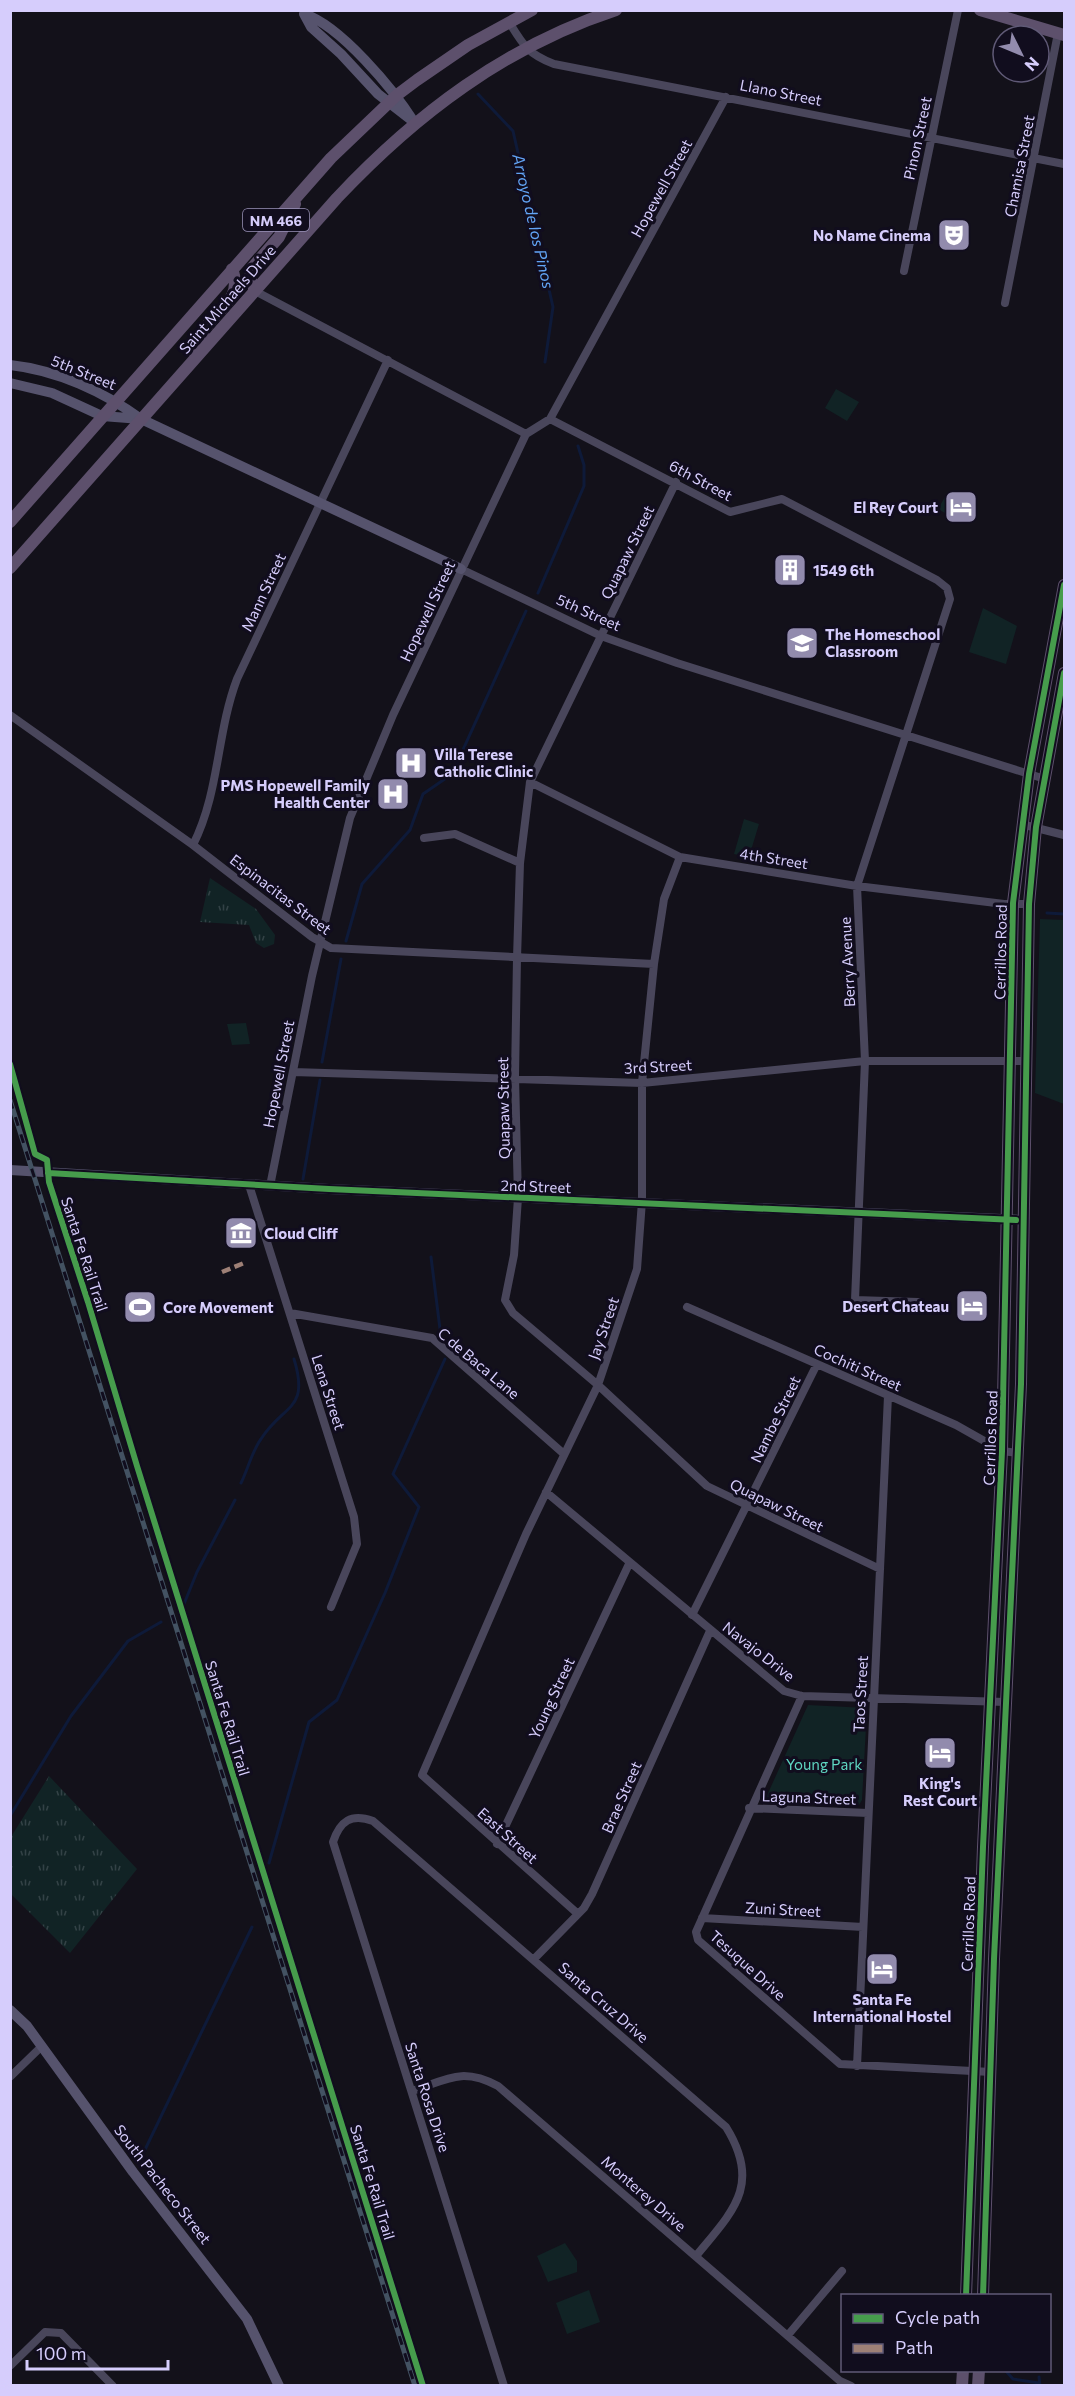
<svg xmlns="http://www.w3.org/2000/svg" width="1075" height="2396" font-family="Commissioner,sans-serif">
<style>
.grass{fill:url(#grass-tufts)}
.green{fill:#112325}
.lines{fill:none;stroke-linecap:round;stroke-linejoin:round}
.stream{stroke:#0e1a39;stroke-width:3}
.street{stroke:#49465b;stroke-width:8}
.secondary{stroke:#56536d;stroke-width:10}
.primary{stroke:#5d506c;stroke-width:12}
.rail-casing{stroke:#435262;stroke-width:5}
.rail{stroke:#110d1e;stroke-width:3;stroke-dasharray:9;stroke-linecap:butt}
.quiet{stroke:#9e8076;stroke-width:4.5;stroke-dasharray:9 4.5;stroke-linecap:butt}
.cycleway-casing{stroke:#110d1e;stroke-width:10}
.cycleway{stroke:#469c4c;stroke-width:6}
.labels{text-anchor:middle;dominant-baseline:central;stroke-width:6;stroke-linejoin:round;paint-order:stroke}
.shield{fill:#110d1e;stroke:#9b93b9;stroke-width:1.5}
.shield-label{font-size:14px;font-weight:bold;fill:#d6cdfc}
.street-label{font-size:15px;fill:#d6cdfc;stroke:#110d1e}
.poi-label{font-size:15px;font-weight:bold;fill:#d6cdfc;stroke:#110d1e;text-anchor:start}
.park-label{font-size:15px;fill:#5fd6c2;stroke:#110d1e}
.water-label{font-size:16px;font-style:italic;fill:#62a4f5;stroke:#110d1e}
</style>
<defs>
<pattern id="grass-tufts" width="24" height="20" patternUnits="userSpaceOnUse" patternTransform="scale(1.5)"><rect width="24" height="20" fill="#112325"/><path d="M3 7l-1-3M5 7V3M7 7l1-3M15 17l-1-3M17 17v-4M19 17l1-3" fill="none" stroke="#334246"/></pattern>
</defs>
<rect width="100%" height="100%" fill="#13111a"/>
<path class="grass" d="M948,492L965,502L956,519L938,509Z
M210,878L256,909L275,935L274,944L264,948L256,943L249,925L200,922Z
M49,1776L137,1869L70,1953L11,1894V1837Z"/>
<path class="green" d="M836,389L859,402L847,421L825,408Z
M983,608L1017,626L1006,664L969,652Z
M744,819L759,824L749,857L734,854Z
M1040,919L1064,920V1104L1035,1093Z
M246,1023L250,1044L232,1045L227,1024Z
M808,1705L867,1708L862,1800L859,1805L764,1802Z
M565,2243L577,2261V2272L548,2282L537,2256Z
M589,2290L600,2322L567,2334L556,2303Z"/>
<g class="lines">
<path class="stream" d="M478,94L513,131L553,307L545,362
M538,593L584,486V465L578,446
M1047,913L1064,914
M346,941L362,884L410,830L423,794L452,774L526,611
M322,1062L341,959
M303,1179L320,1080
M431,1257L441,1337
M241,1483C248,1469 252,1451 261,1439C283,1404 310,1411 294,1359
M184,1604L197,1572L235,1500
M10,1816L71,1716L128,1641L161,1622
M269,1863L309,1722L337,1700L385,1593L419,1507L393,1474L445,1359
M141,2158L252,1927
M1005,2370L1013,2379L1039,2383
M1039,2377L1040,2386"/>
<path class="street" d="M509,22C523,45 528,54 554,64L1064,164
M904,271L958,10
M255,291L526,434
M1005,303L1058,33
M550,419L730,512L782,499L937,580L947,588L950,599L857,886L865,1061L855,1300L918,1302
M676,482L530,782L520,863L517,958L515,1077L518,1198L514,1255L505,1300L513,1313L598,1385L707,1486L880,1569
M461,569L601,636L677,663L1045,779
M10,715L193,845L312,937L331,948L654,964
M530,782L680,857L857,886L1004,904H1029
M1021,824L1064,835
M424,838L455,834L520,863
M193,845C220,791 216,735 237,679L388,360
M293,1072L642,1083L865,1061H1025
M249,1185L354,1517L357,1544L331,1607
M270,1186L312,976L350,818L393,715L526,434L550,419L726,97
M687,1307L956,1425L1002,1451L1018,1453
M290,1313L432,1338L564,1454
M546,1492L784,1691L802,1696L1006,1702
M692,1615L817,1364
M802,1696L696,1932L698,1940L840,2064L991,2072
M749,1808L868,1813
M497,1844L629,1564
M578,1914L422,1775L526,1534L598,1385L637,1269L642,1201V1083L654,964L664,899L680,857
M702,1918L863,1927
M534,1959L584,1908L592,1894L710,1631
M857,2066L888,1396
M10,2077L42,2046
M412,2091C448,2079 462,2067 498,2086L840,2381L851,2386
M788,2335L842,2271
M10,2366L45,2332L61,2333L113,2386
M504,2386L333,1842C340,1821 351,1813 373,1821L726,2127C762,2185 733,2211 696,2256"/>
<path class="secondary" d="M304,14C340,25 394,90 414,122L378,94L341,54L311,27Z
M10,365C57,370 104,392 141,419L461,569
M10,383L52,393L102,416L141,419
M10,1170L329,1189L1023,1220
M10,2010L27,2026L133,2172L247,2319L279,2386"/>
<path class="primary" d="M980,10L1064,35
M255,291L250,278L252,268L279,237L295,204
M195,354C198,346 200,334 206,327C221,306 243,298 232,269
M10,522L331,158L397,95L417,80L468,45L532,10
M10,568L337,198C416,114 506,46 616,10
M966,2296L983,1847L1002,1451L1013,903L1029,774L1064,585
M983,2296L994,1959L1021,1384L1029,904L1036,827L1064,673
M962,2386L963,2370
M978,2386L979,2370"/>
<g class="rail-casing">
<path id="rail" d="M10,1100L415,2386"/>
</g>
<use href="#rail" class="rail"/>
<path class="quiet" d="M222,1272L244,1263"/>
<g class="cycleway-casing">
<path id="cycleway" d="M10,1064L35,1154L47,1160L49,1182L88,1302L137,1466L423,2386
M48,1173L329,1189L1016,1220
M966,2296L983,1847L1002,1451L1013,903L1029,774L1064,585
M983,2296L994,1959L1021,1384L1029,904L1036,827L1064,673"/>
</g>
<use href="#cycleway" class="cycleway"/>
</g>
<defs>
<g id="theatre-square" transform="scale(1.725)"><rect x="-9" y="-9" width="18" height="18" rx="4" fill="#928bad" stroke="#110d1e"/><path d="M-5-5.5Q0-4 5-5.5V0Q5 5 0 6Q-5 5-5 0ZM-3.3-2.5H-1v1.5H-3.3ZM1-2.5H3.3v1.5H1ZM-2.8 1Q0 5.5 2.8 1Z" fill="#fff"/></g>
<g id="hotel-square" transform="scale(1.725)"><rect x="-9" y="-9" width="18" height="18" rx="4" fill="#928bad" stroke="#110d1e"/><path d="M-6-4.5h1.5V1H6V5H4.5V3h-9V5H-6ZM-4 0a1.8 1.8 0 1 1 3.6 0ZM.5 0V-2.5h3Q6-2.5 6 0Z" fill="#fff"/></g>
<g id="building-square" transform="scale(1.725)"><rect x="-9" y="-9" width="18" height="18" rx="4" fill="#928bad" stroke="#110d1e"/><path d="M-4-6H4V6H1V3H-1V6H-4ZM-2.5-4.3h1.7v1.8h-1.7ZM.8-4.3h1.7v1.8H.8ZM-2.5-1h1.7V.8h-1.7ZM.8-1h1.7V.8H.8Z" fill="#fff"/></g>
<g id="school-square" transform="scale(1.725)"><rect x="-9" y="-9" width="18" height="18" rx="4" fill="#928bad" stroke="#110d1e"/><path d="M0-5L7-2L0 1L-7-2ZM-4 1L0 2.5L4 1V4Q0 6-4 4Z" fill="#fff"/></g>
<g id="hospital-square" transform="scale(1.725)"><rect x="-9" y="-9" width="18" height="18" rx="4" fill="#928bad" stroke="#110d1e"/><path d="M-5-5h3v3.5h4V-5h3V5h-3V1.5h-4V5h-3Z" fill="#fff"/></g>
<g id="museum-square" transform="scale(1.725)"><rect x="-9" y="-9" width="18" height="18" rx="4" fill="#928bad" stroke="#110d1e"/><path d="M0-6L6-3V-2H-6V-3ZM-5-1h2V3h-2ZM-1-1h2V3h-2ZM3-1h2V3H3ZM-6 4H6V6H-6Z" fill="#fff"/></g>
<g id="stadium-square" transform="scale(1.725)"><rect x="-9" y="-9" width="18" height="18" rx="4" fill="#928bad" stroke="#110d1e"/><path d="M0-5a6.5 5 0 1 0 0 10a6.5 5 0 1 0 0-10ZM-3.5-1.8h7v3.6h-7Z" fill="#fff"/></g>
</defs>
<g fill-rule="evenodd">
<use href="#theatre-square" x="954" y="235"/>
<use href="#hotel-square" x="961" y="507"/>
<use href="#building-square" x="790" y="570"/>
<use href="#school-square" x="802" y="643"/>
<use href="#hospital-square" x="411" y="763"/>
<use href="#hospital-square" x="393" y="794"/>
<use href="#museum-square" x="241" y="1233"/>
<use href="#hotel-square" x="972" y="1306"/>
<use href="#stadium-square" x="140" y="1307"/>
<use href="#hotel-square" x="940" y="1753"/>
<use href="#hotel-square" x="882" y="1969"/>
</g>
<g class="labels">
<rect class="shield" x="243" y="209" width="66" height="22" rx="4.5"/>
<g class="shield-label">
<text x="276" y="220">NM 466</text>
</g>
<g class="street-label">
<text transform="translate(781 92) rotate(11)">Llano Street</text>
<text transform="translate(917 138) rotate(-78)">Pinon Street</text>
<text transform="translate(1019 166) rotate(-79)">Chamisa Street</text>
<text transform="translate(661 188) rotate(-61)">Hopewell Street</text>
<text transform="translate(227 299) rotate(-49)">Saint Michaels Drive</text>
<text transform="translate(84 372) rotate(22)">5th Street</text>
<text transform="translate(701 480) rotate(28)">6th Street</text>
<text transform="translate(627 552) rotate(-64)">Quapaw Street</text>
<text transform="translate(263 592) rotate(-65)">Mann Street</text>
<text transform="translate(427 611) rotate(-65)">Hopewell Street</text>
<text transform="translate(589 612) rotate(24)">5th Street</text>
<text transform="translate(774 858) rotate(9)">4th Street</text>
<text transform="translate(281 894) rotate(37)">Espinacitas Street</text>
<text transform="translate(1000 952) rotate(-89)">Cerrillos Road</text>
<text transform="translate(847 962) rotate(-93)">Berry Avenue</text>
<text transform="translate(658 1066) rotate(-3)">3rd Street</text>
<text transform="translate(278 1074) rotate(-79)">Hopewell Street</text>
<text transform="translate(503 1108) rotate(-91)">Quapaw Street</text>
<text transform="translate(536 1186) rotate(2)">2nd Street</text>
<text transform="translate(85 1254) rotate(72)">Santa Fe Rail Trail</text>
<text transform="translate(603 1328) rotate(-71)">Jay Street</text>
<text transform="translate(479 1363) rotate(40)">C de Baca Lane</text>
<text transform="translate(858 1367) rotate(24)">Cochiti Street</text>
<text transform="translate(329 1392) rotate(72)">Lena Street</text>
<text transform="translate(775 1419) rotate(-64)">Nambe Street</text>
<text transform="translate(990 1438) rotate(-88)">Cerrillos Road</text>
<text transform="translate(777 1505) rotate(26)">Quapaw Street</text>
<text transform="translate(759 1651) rotate(38)">Navajo Drive</text>
<text transform="translate(860 1694) rotate(-87)">Taos Street</text>
<text transform="translate(551 1698) rotate(-65)">Young Street</text>
<text transform="translate(228 1718) rotate(73)">Santa Fe Rail Trail</text>
<text transform="translate(621 1797) rotate(-66)">Brae Street</text>
<text transform="translate(809 1797) rotate(2)">Laguna Street</text>
<text transform="translate(508 1835) rotate(42)">East Street</text>
<text transform="translate(783 1909) rotate(3)">Zuni Street</text>
<text transform="translate(968 1924) rotate(-88)">Cerrillos Road</text>
<text transform="translate(748 1965) rotate(42)">Tesuque Drive</text>
<text transform="translate(604 2002) rotate(41)">Santa Cruz Drive</text>
<text transform="translate(428 2097) rotate(72)">Santa Rosa Drive</text>
<text transform="translate(373 2182) rotate(73)">Santa Fe Rail Trail</text>
<text transform="translate(163 2184) rotate(52)">South Pacheco Street</text>
<text transform="translate(644 2193) rotate(41)">Monterey Drive</text>
</g>
<g class="poi-label">
<text x="931" y="235" text-anchor="end">No Name Cinema</text>
<text x="938" y="507" text-anchor="end">El Rey Court</text>
<text x="813" y="570">1549 6th</text>
<text x="825" y="634">The Homeschool<tspan x="825" dy="17">Classroom</tspan></text>
<text x="434" y="754">Villa Terese<tspan x="434" dy="17">Catholic Clinic</tspan></text>
<text x="370" y="785" text-anchor="end">PMS Hopewell Family<tspan x="370" dy="17">Health Center</tspan></text>
<text x="264" y="1233">Cloud Cliff</text>
<text x="949" y="1306" text-anchor="end">Desert Chateau</text>
<text x="163" y="1307">Core Movement</text>
<text x="940" y="1783" text-anchor="middle">King's<tspan x="940" dy="17">Rest Court</tspan></text>
<text x="882" y="1999" text-anchor="middle">Santa Fe<tspan x="882" dy="17">International Hostel</tspan></text>
</g>
<g class="park-label">
<text x="824" y="1764">Young Park</text>
</g>
<g class="water-label">
<text transform="translate(534 221) rotate(77)">Arroyo de los Pinos</text>
</g>
</g>
<rect width="1075" height="2396" fill="none" stroke="#d6cdfc" stroke-width="24"/>
<rect x="841" y="2294" width="210" height="78" fill="#110d1e" stroke="#605a77" stroke-width="1.5"/>
<rect x="853" y="2314" width="30" height="9" fill="#469c4c" stroke="#605a77" stroke-width="1.5"/>
<text x="895" y="2324" font-size="18" fill="#d6cdfc">Cycle path</text>
<rect x="853" y="2344" width="30" height="9" fill="#9e8076" stroke="#605a77" stroke-width="1.5"/>
<text x="895" y="2354" font-size="18" fill="#d6cdfc">Path</text>
<g transform="translate(1021 54) rotate(133)"><circle r="28" fill="#110d1e" stroke="#605a77" stroke-width="1.5"/>
<path d="M0-4.5L10 22L0 15L-10 22Z" fill="#928bad"/>
<text y="-9" font-size="16" font-weight="bold" text-anchor="middle" fill="#d6cdfc">N</text>
</g>
<path d="M27 2360v9h141v-9" fill="none" stroke="#d6cdfc" stroke-width="3"/>
<text x="36" y="2360" font-size="18" fill="#d6cdfc" stroke="#110d1e" stroke-width="4.5" paint-order="stroke">100 m</text>
</svg>
